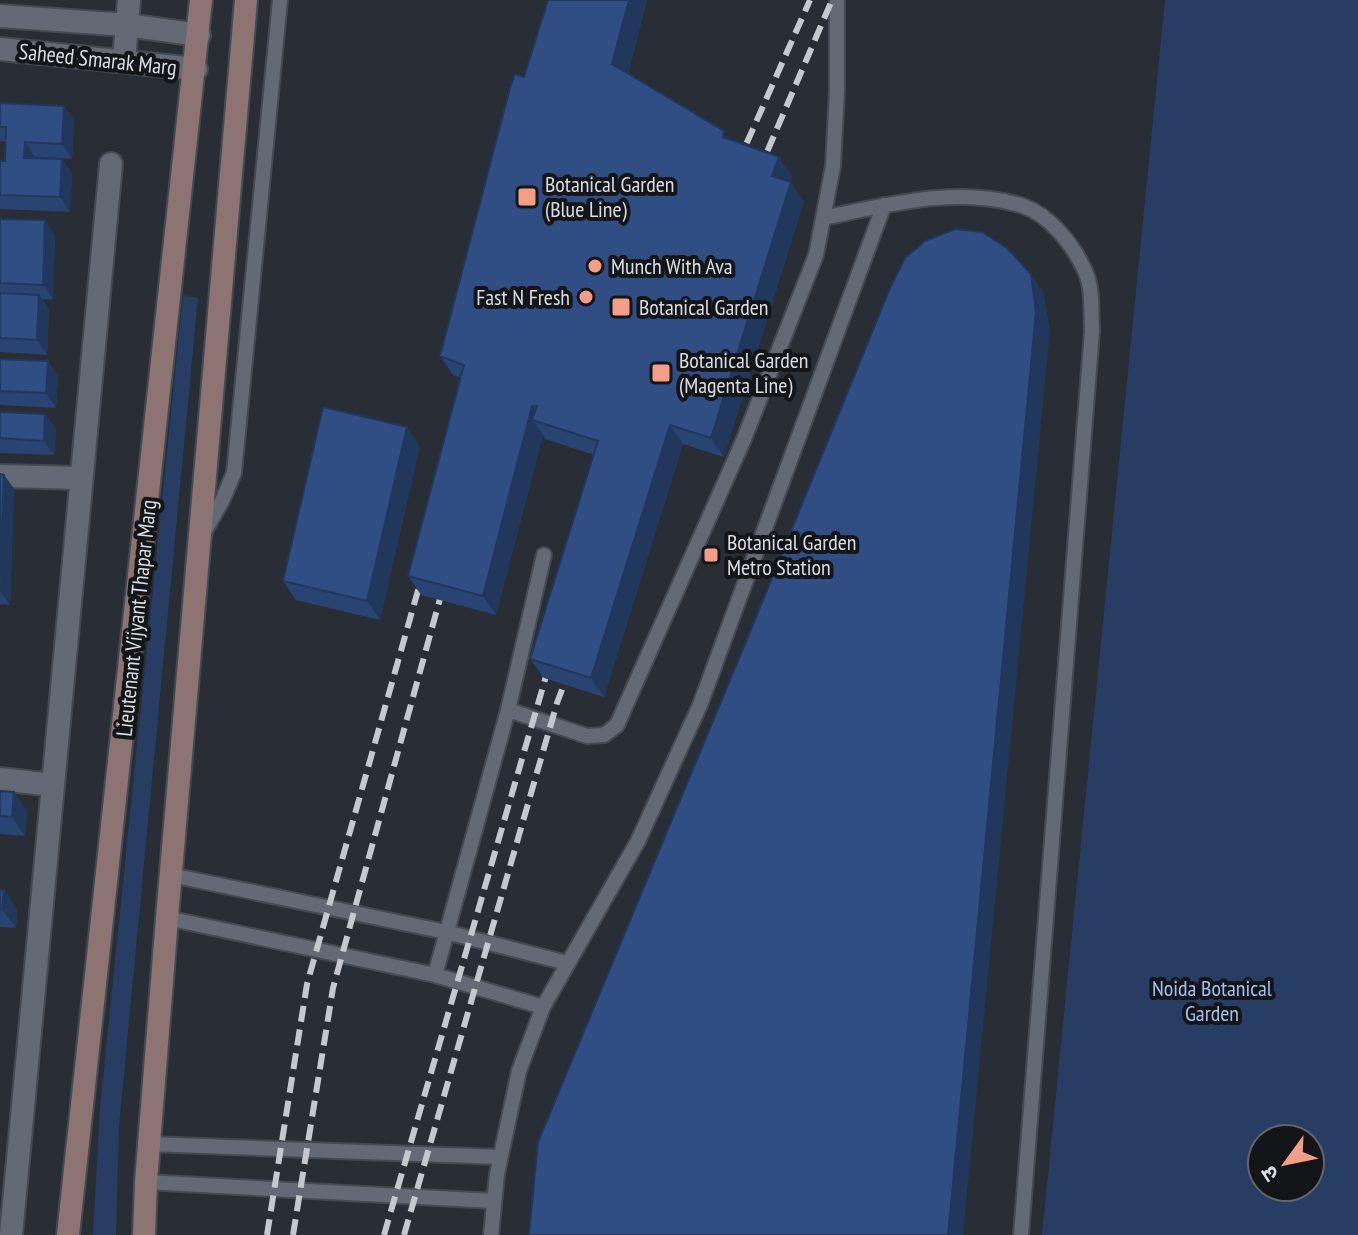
<svg xmlns="http://www.w3.org/2000/svg" width="1358" height="1235" font-family="'PT Sans Narrow','Noto Sans Devanagari',sans-serif">
<style>
.green{fill:#273d63;fill-rule:evenodd}
.lines{fill:none;stroke-linecap:round;stroke-linejoin:round}
.service-casing{stroke:#454951;stroke-width:18}
.minor-casing{stroke:#454951;stroke-width:26}
.tertiary-casing{stroke:#454951;stroke-width:26}
.secondary-casing{stroke:#454951;stroke-width:26}
.service{stroke:#646a75;stroke-width:14}
.minor{stroke:#646a75;stroke-width:22}
.tertiary{stroke:#646a75;stroke-width:22}
.secondary{stroke:#8d7372;stroke-width:22}
.rail{stroke:#c5c9cf;stroke-width:6;stroke-dasharray:16 8;stroke-linecap:butt}
.wall{fill:#294372}
.shaded-wall{fill:#22375c}
.building{fill:#304e84;stroke:#22375c;stroke-width:2}
.poi-dot{fill:#f49e87;stroke:#131519;stroke-width:3}
.labels{text-anchor:middle;dominant-baseline:central;stroke-width:8;stroke-linejoin:round;paint-order:stroke}
.street-label{font-size:22px;fill:#dadee4;stroke:#131519}
.poi-label{font-size:22px;fill:#dadee4;stroke:#131519;text-anchor:start}
.park-label{font-size:22px;fill:#a4c0f1;stroke:#131519}
</style>
<rect width="100%" height="100%" fill="#282d36"/>
<path class="green" d="M1165,0H1358V1235H1042ZM1310,1139V1187H1262V1139Z
M183,295L198,298L119,1126L116,1235H93L100,1108Z"/>
<g class="lines">
<g class="service-casing">
<path id="service" d="M823,218C886,205 960,185 1023,206C1050,215 1074,246 1085,271C1093,287 1091,313 1092,331L1021,1235
M203,534L222,501L234,473L280,0
M508,710L587,736L604,735L617,725L744,439L816,255L833,166L837,90V0
M171,875L446,932L567,963
M167,918L435,975L543,1007
M435,975L508,710L544,555
M149,1144L500,1157
M146,1182L494,1201
M491,1235L497,1174L519,1071L543,1007L638,841L700,705L884,205"/>
</g>
<g class="minor-casing">
<path id="minor" d="M124,60L129,0
M0,476L81,478
M0,779L52,785
M11,1235L111,164"/>
</g>
<g class="tertiary-casing">
<path id="tertiary" d="M0,16L127,25L199,35
M0,49L196,69"/>
</g>
<g class="secondary-casing">
<path id="secondary" d="M68,1235L201,0
M144,1235L146,1182L167,918L246,0"/>
</g>
<use href="#service" class="service"/>
<use href="#minor" class="minor"/>
<use href="#tertiary" class="tertiary"/>
<use href="#secondary" class="secondary"/>
<path class="rail" d="M737,165L810,0
M758,173L832,0
M267,1235L307,984L424,569
M293,1235L333,988L446,577
M384,1235L551,659
M404,1235L557,703L572,663"/>
</g>
<path class="wall" d="M647,0L628,74L730,139L792,176L790,181L804,201L724,457L683,444L604,697L544,678L530,659L594,455L545,439L543,435L496,615L421,595L408,576L461,378L453,375L440,356L524,77Z
M0,103L74,120L72,159L35,157V158L62,159L72,174L70,212L0,209V161H5L6,142L0,141Z
M0,219L55,235L53,299H42L49,310L47,355L0,352Z
M0,359L58,376L56,408L0,405Z
M0,412L56,428L54,455L0,453Z
M420,446L380,620L296,600L283,581Z
M0,474L4,475L14,489L10,605L0,604Z
M0,791L14,792L27,811L25,836L0,834Z
M0,890H4L17,909L16,928L0,927Z"/>
<path class="shaded-wall" d="M629,0H647L626,83L612,64Z
M64,106L74,120L72,159L62,144Z
M25,142L35,157L34,173L24,158Z
M779,157L792,176L785,195L772,176Z
M62,159L72,174L70,212L60,197Z
M791,182L804,201L724,457L711,438Z
M45,220L55,235L53,299L43,285Z
M1031,274L1044,293L1050,331L963,1235H948Z
M39,295L49,310L47,355L37,340Z
M48,361L58,376L56,408L46,393Z
M532,406L545,424L532,420L543,435L496,615L483,596Z
M45,414L56,428L54,455L44,441Z
M670,425L683,444L604,697L591,678Z
M407,427L420,446L380,620L367,601Z
M4,475L14,489L10,605L0,591Z
M14,792L27,811L25,836L12,817Z
M4,890L17,909L16,928L2,909Z"/>
<path class="building" d="M548,0H629L612,64L724,131L723,137L779,157L772,176L791,182L711,438L670,425L591,678L530,659L598,441L532,420L537,406H532L483,596L408,576L464,365L440,356L510,88L515,74L524,77Z
M0,103L64,106L62,144L25,142L24,158L62,159L60,197L0,195V161H5L6,127H0Z
M0,219L45,220L43,285L0,283Z
M955,229L982,232L1007,248L1031,274L1036,312L948,1235H529L538,1142L750,632L890,288L905,258L925,241Z
M0,293L39,295L37,340L0,338Z
M0,359L48,361L46,393L0,391Z
M323,407L407,427L367,601L283,581Z
M0,412L45,414L44,441L0,438Z
M0,474L4,475L0,578Z
M0,791L14,792L12,817L0,816Z
M0,890H4L2,909H0Z"/>
<g class="poi-dot">
<rect x="517" y="187" width="20" height="20" rx="4"/>
<circle cx="595" cy="266" r="8"/>
<circle cx="586" cy="297" r="8"/>
<rect x="611" y="297" width="20" height="20" rx="4"/>
<rect x="651" y="363" width="20" height="20" rx="4"/>
<rect x="703" y="547" width="16" height="16" rx="4"/>
</g>
<g class="labels">
<g class="street-label">
<text transform="translate(98 59) rotate(6)">Saheed Smarak Marg</text>
<text transform="translate(136 618) rotate(-84)">Lieutenant Vijyant Thapar Marg</text>
</g>
<g class="poi-label">
<text x="545" y="184">Botanical Garden<tspan x="545" dy="25">(Blue Line)</tspan></text>
<text x="611" y="266">Munch With Ava</text>
<text x="570" y="297" text-anchor="end">Fast N Fresh</text>
<text x="639" y="307">Botanical Garden</text>
<text x="679" y="360">Botanical Garden<tspan x="679" dy="25">(Magenta Line)</tspan></text>
<text x="727" y="542">Botanical Garden<tspan x="727" dy="25">Metro Station</tspan></text>
</g>
<g class="park-label">
<text x="1212" y="988">Noida Botanical<tspan x="1212" dy="25">Garden</tspan></text>
</g>
</g>
<g transform="translate(1286 1163) rotate(237)"><circle r="38" fill="#131519" stroke="#63656a" stroke-width="2"/>
<path d="M0-6L14 30L0 20L-14 30Z" fill="#f49e87"/>
<text y="-12" font-size="22" font-weight="bold" text-anchor="middle" fill="#dadee4">उ</text>
</g>
</svg>
